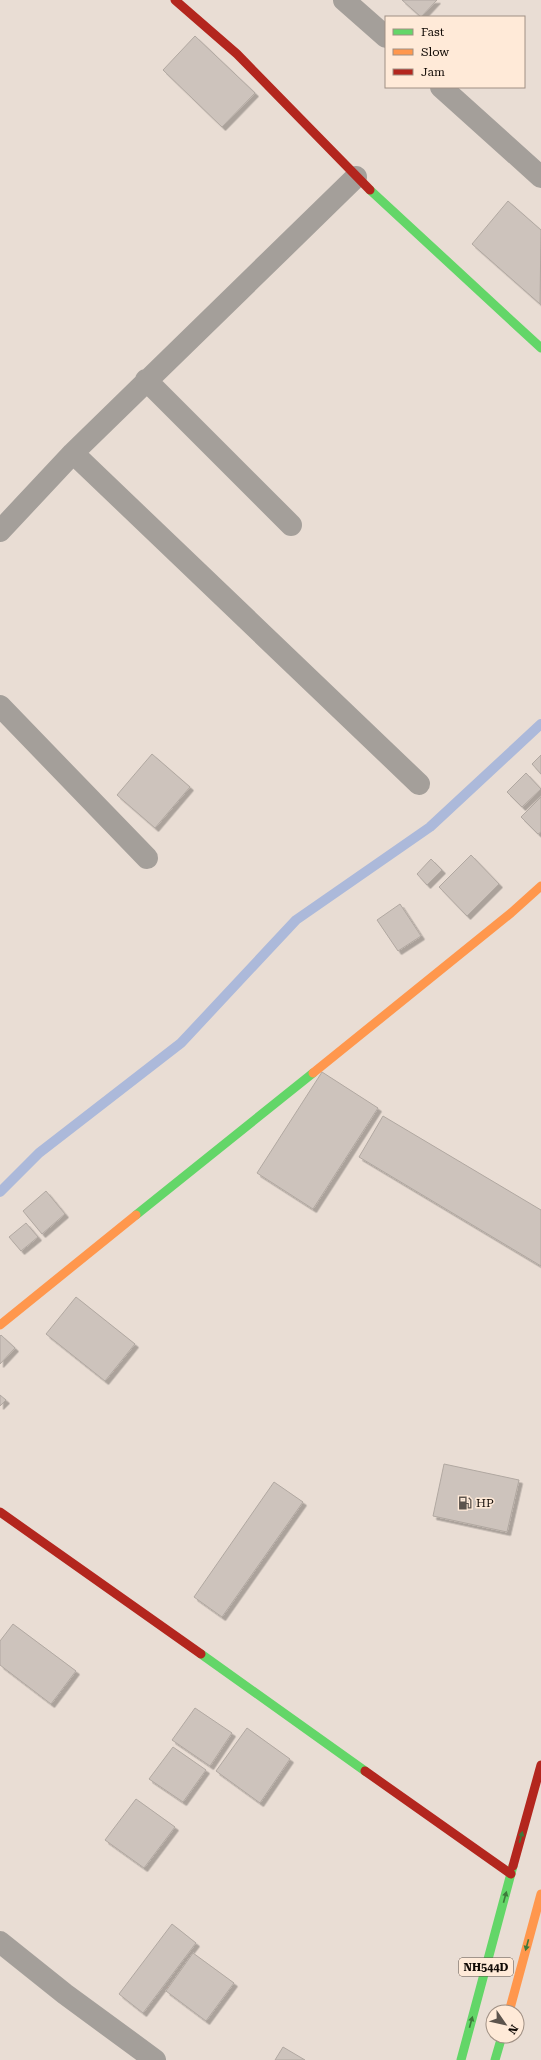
<svg xmlns="http://www.w3.org/2000/svg" width="541" height="2060" font-family="'Roboto Serif',serif">
<style>
.lines{fill:none;stroke-linecap:round;stroke-linejoin:round}
.stream{stroke:#acb9da;stroke-width:10}
.building{fill:#cdc3bc;stroke:#b1a8a1;filter:url(#shadow)}
.street{stroke:#a49f9a;stroke-width:22}
.fast{stroke:#63d668;stroke-width:9}
.slow{stroke:#ff974d;stroke-width:9}
.jam{stroke:#b3261e;stroke-width:9}
.oneway{fill:#3e7a3b}
.labels{text-anchor:middle;dominant-baseline:central;stroke-width:3;stroke-linejoin:round;paint-order:stroke}
.shield{fill:#ffead8;stroke:#584d44;stroke-width:1}
.shield-label{font-size:11px;font-weight:bold;fill:#110a05}
.poi-label{font-size:12px;fill:#110a05;stroke:#ffead8;text-anchor:start}
</style>
<defs>
<filter id="shadow"><feDropShadow dx="3.5" dy="3.5" stdDeviation="0" flood-color="#0004"/></filter>
</defs>
<rect width="100%" height="100%" fill="#e9ddd4"/>
<g class="lines">
<path class="stream" d="M0,1192L39,1153L181,1043L296,920L430,827L541,724"/>
</g>
<path class="building" d="M402,0H437L421,17Z
M195,36L255,93L222,127L163,70Z
M508,201L541,230L540,304L472,244Z
M152,754L190,787L155,828L117,795Z
M541,755V774L532,764Z
M526,773L541,789L522,807L507,792Z
M541,797V832L538,834L521,817Z
M471,855L499,884L467,916L439,887Z
M431,859L442,870L427,885L417,874Z
M400,904L421,936L398,951L377,920Z
M322,1072L378,1108L313,1209L257,1173Z
M383,1116L541,1210V1266L359,1157Z
M46,1191L65,1214L42,1234L23,1211Z
M26,1223L38,1237L21,1251L9,1237Z
M76,1297L135,1344L105,1381L46,1334Z
M1,1335L15,1348L0,1364V1336Z
M0,1395L6,1400L0,1406Z
M444,1464L519,1480L507,1532L433,1516Z
M274,1482L303,1502L222,1617L194,1597Z
M13,1624L76,1671L51,1704L0,1665V1641Z
M195,1708L232,1733L210,1766L172,1740Z
M247,1728L290,1759L260,1803L216,1771Z
M173,1747L206,1770L183,1802L149,1779Z
M136,1799L175,1827L144,1868L105,1840Z
M172,1924L196,1943L143,2013L119,1994Z
M193,1953L234,1983L206,2021L166,1991Z
M283,2047L305,2060H275Z"/>
<g class="lines">
<path class="street" d="M344,0L386,37
M441,87L541,177
M146,380L291,525
M73,453L419,784
M0,531L73,453L356,177
M0,706L147,858
M0,1942L65,1994L155,2060"/>
<path class="fast" d="M370,190L541,348
M136,1215L313,1073
M201,1654L365,1771
M461,2060L513,1866
M495,2060L502,2036"/>
<path class="slow" d="M313,1073L511,913L541,886
M0,1325L136,1215
M509,2012L541,1894"/>
<path class="jam" d="M175,0L237,54L370,190
M0,1512L201,1654
M365,1771L511,1874
M513,1866L541,1765"/>
</g>
<defs><path id="oneway-solid" d="M-6-.8H1V-3.2L6.5 0L1 3.2V.8H-6Z"/></defs>
<g class="oneway">
<use href="#oneway-solid" transform="translate(521 1837) rotate(-75)"/>
<use href="#oneway-solid" transform="translate(505 1897) rotate(-75)"/>
<use href="#oneway-solid" transform="translate(527 1945) rotate(105)"/>
<use href="#oneway-solid" transform="translate(471 2022) rotate(-75)"/>
</g>
<defs>
<g id="fuel-bare" transform="scale(1.08)"><path d="M-5.5-6h7V0h2V4h1.3V-2.5L3-4.5l.8-.8L6-3V5H2.5V1h-1V6h-7ZM-4.2-4.7v3.2H.2V-4.7Z" fill="#5d544d" stroke="#ffead8" stroke-width="2.5" paint-order="stroke"/></g>
</defs>
<g fill-rule="evenodd">
<use href="#fuel-bare" x="465" y="1503"/>
</g>
<g class="labels">
<rect class="shield" x="459" y="1958" width="54" height="18" rx="3"/>
<g class="shield-label">
<text x="486" y="1967">NH544D</text>
</g>
<g class="poi-label">
<text x="476" y="1503">HP</text>
</g>
</g>
<rect x="385" y="16" width="140" height="72" fill="#ffead8" stroke="#a09084"/>
<rect x="393" y="29" width="20" height="6" fill="#63d668" stroke="#a09084"/>
<text x="421" y="36" font-size="12" fill="#110a05">Fast</text>
<rect x="393" y="49" width="20" height="6" fill="#ff974d" stroke="#a09084"/>
<text x="421" y="56" font-size="12" fill="#110a05">Slow</text>
<rect x="393" y="69" width="20" height="6" fill="#b3261e" stroke="#a09084"/>
<text x="421" y="76" font-size="12" fill="#110a05">Jam</text>
<g transform="translate(505 2024) rotate(124)"><circle r="19" fill="#ffead8" stroke="#a09084"/>
<path d="M0-3L7 15L0 10L-7 15Z" fill="#5d544d"/>
<text y="-6" font-size="11" font-weight="bold" text-anchor="middle" fill="#110a05">N</text>
</g>
</svg>
